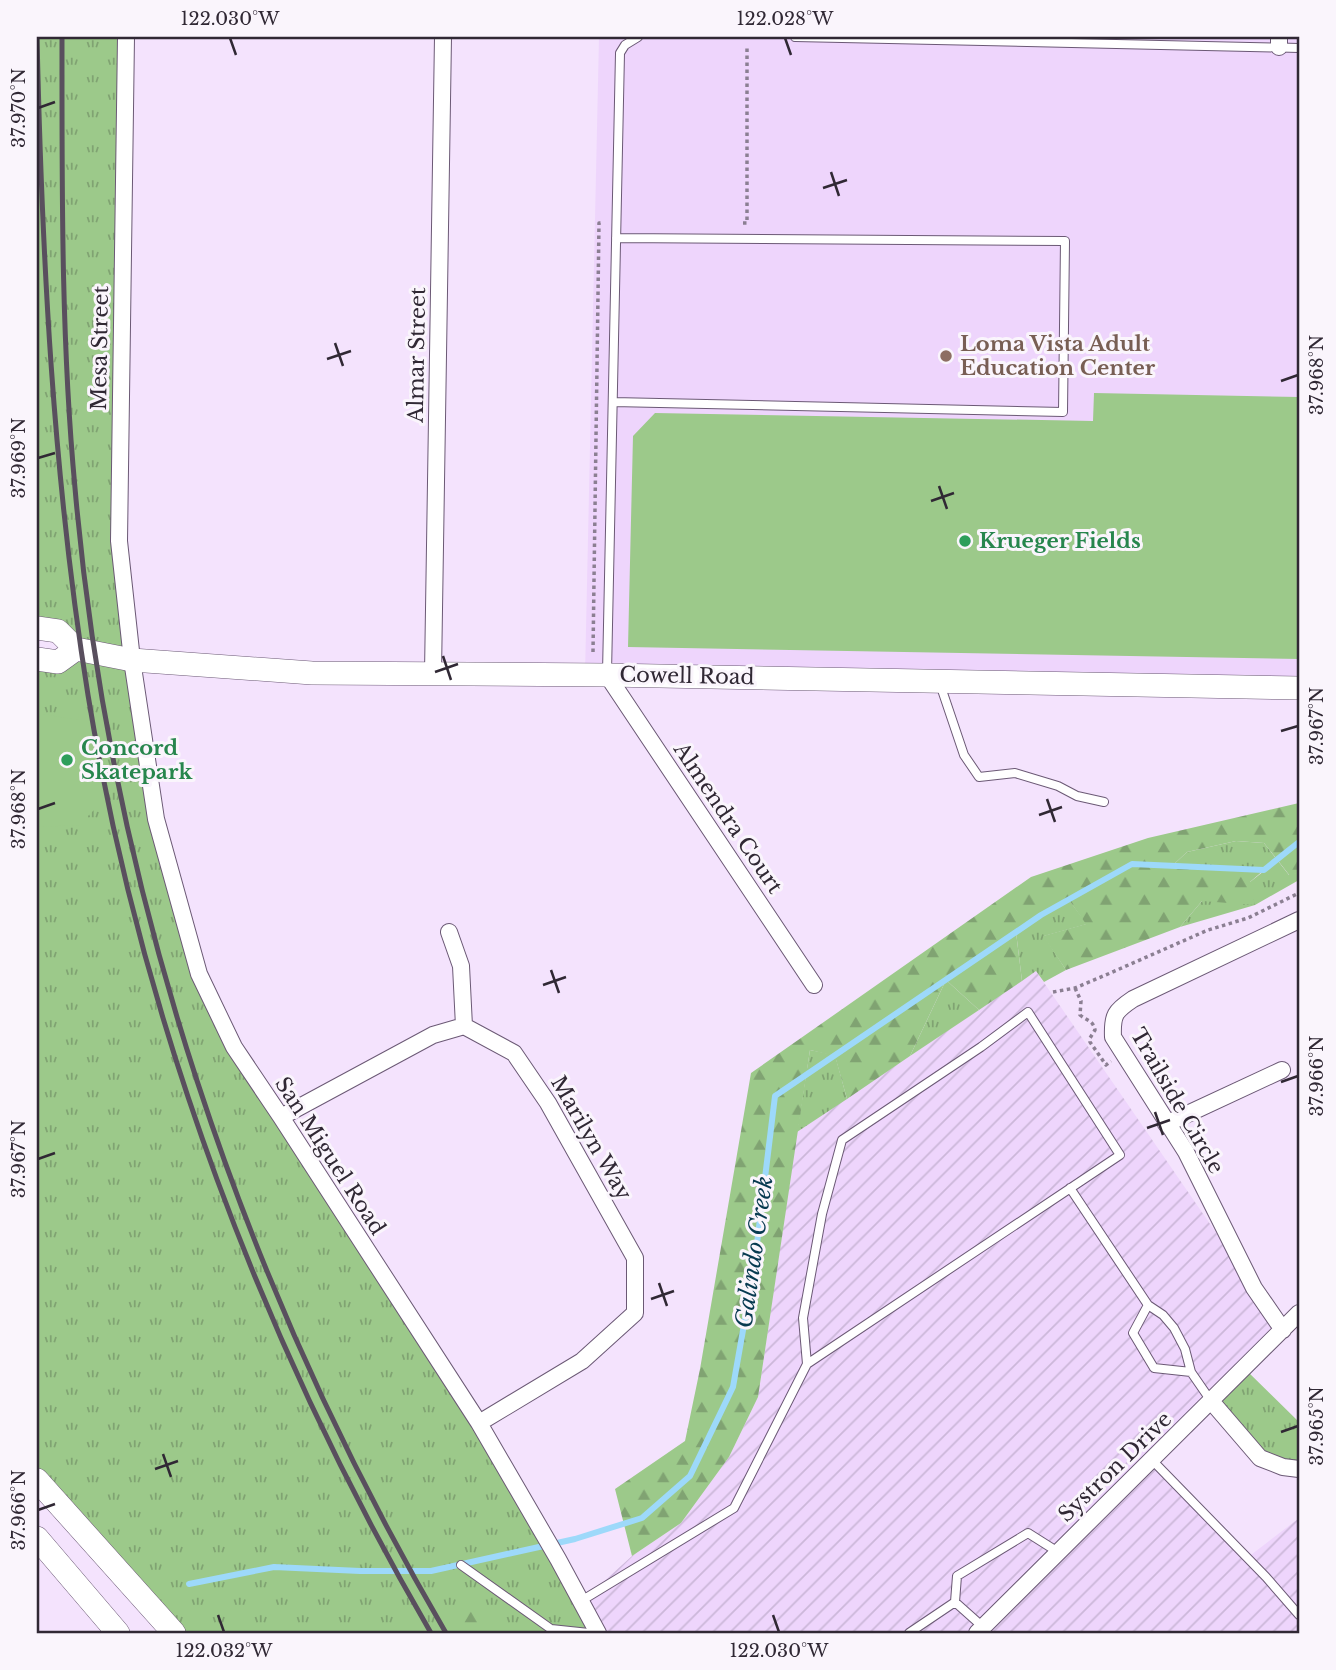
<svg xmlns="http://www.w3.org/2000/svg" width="1336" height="1670" font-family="'Libre Baskerville',serif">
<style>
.industrial{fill:url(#industrial-furrows)}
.built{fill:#eed5fc}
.grass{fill:url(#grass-tufts)}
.forest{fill:url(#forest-firs)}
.pitch{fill:#9cc98a}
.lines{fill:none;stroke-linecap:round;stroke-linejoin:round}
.stream{stroke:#9dd9fa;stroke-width:6}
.lane-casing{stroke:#6b5975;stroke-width:10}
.street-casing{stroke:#6b5975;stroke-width:18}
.secondary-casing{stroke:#6b5975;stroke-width:24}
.path{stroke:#8b7f92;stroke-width:3.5;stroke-dasharray:3.5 3.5;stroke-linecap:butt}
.lane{stroke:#fff;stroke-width:8}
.street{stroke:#fff;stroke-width:16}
.secondary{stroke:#fff;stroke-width:23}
.rail{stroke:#594f5e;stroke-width:5}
.ticks{fill:none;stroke:#302834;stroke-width:2.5}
.education-dot{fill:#8d6e63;stroke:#faf5fc;stroke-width:2.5}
.leisure-dot{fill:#2e9e5b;stroke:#faf5fc;stroke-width:2.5}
.labels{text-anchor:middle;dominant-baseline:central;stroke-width:6;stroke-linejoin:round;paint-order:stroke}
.education-label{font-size:21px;font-weight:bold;fill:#785e54;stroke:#faf5fc;text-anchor:start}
.street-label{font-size:21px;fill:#302834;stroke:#faf5fc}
.leisure-label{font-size:21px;font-weight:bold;fill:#27864d;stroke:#faf5fc;text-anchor:start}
.water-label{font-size:23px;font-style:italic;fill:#073a50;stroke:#faf5fc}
.neatline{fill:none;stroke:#302834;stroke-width:2.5}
.ticks-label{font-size:18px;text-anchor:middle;fill:#302834}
</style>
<defs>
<pattern id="industrial-furrows" width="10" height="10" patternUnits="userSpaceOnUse" patternTransform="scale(1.75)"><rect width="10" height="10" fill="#eed5fc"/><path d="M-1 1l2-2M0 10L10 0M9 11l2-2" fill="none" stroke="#ccb7d9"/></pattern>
<pattern id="grass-tufts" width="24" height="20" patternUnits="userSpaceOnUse" patternTransform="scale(1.75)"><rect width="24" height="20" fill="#9cc98a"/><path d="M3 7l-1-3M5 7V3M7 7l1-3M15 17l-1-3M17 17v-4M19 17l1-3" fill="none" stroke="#80a372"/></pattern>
<pattern id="forest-firs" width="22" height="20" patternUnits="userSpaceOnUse" patternTransform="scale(1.75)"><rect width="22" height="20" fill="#9cc98a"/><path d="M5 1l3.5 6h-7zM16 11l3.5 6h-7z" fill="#80a372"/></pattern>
</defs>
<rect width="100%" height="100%" fill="#f4e3fd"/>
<path class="industrial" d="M1036,971L1283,1330L1151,1460L1247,1558L1299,1518V1633H599L581,1602L632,1556L681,1523L729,1457L758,1397L797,1132Z"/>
<path class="built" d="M599,37H1299V688L585,675Z"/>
<path class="grass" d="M37,37H126L119,541L156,819L199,974L234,1047L479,1423L598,1633H174L37,1480V659L76,649L37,628Z
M1236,841L1264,843L1289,875L1299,872V880L1255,905L1180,927L1202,901L1250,882L1264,871L1172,866L1187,852Z
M1069,900L1087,924L1044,936L1066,970L1044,982L1036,971L1022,981L1016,932Z
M946,980L979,1010L910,1056Z
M810,1050L835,1055L847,1099L797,1132Z
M1245,1369L1299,1422V1469L1260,1458L1211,1401Z"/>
<path class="forest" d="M1299,803V872L1290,876L1264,843L1236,841L1187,852L1173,865L1264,870L1250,882L1255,905L1202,901L1180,927L1066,970L1043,936L1086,924L1069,900L1016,932L1022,981L979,1010L946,980L910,1056L847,1099L835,1056L810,1050L758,1397L729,1457L681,1523L632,1556L615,1489L685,1441L700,1369L751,1073L1031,877L1148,838Z
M468,1598L488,1611L487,1633L513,1626L521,1633H469L456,1614Z"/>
<path class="pitch" d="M1094,393L1299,397V659L628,647L633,436L655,413L1093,421Z
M37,713L78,720L79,714H88L105,799L79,825L37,827Z"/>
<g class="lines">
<path class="stream" d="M189,1584L274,1567L360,1571H431L575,1539L642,1518L690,1476L733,1387L754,1268L775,1096L1041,915L1132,864L1264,870L1299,842"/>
<g class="lane-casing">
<path id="lane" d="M795,37L1299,48
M613,402L1063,412L1065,241L616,238
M607,673L620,53L625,45L638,37
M940,684L964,755L979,777L1015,773L1058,786L1077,796L1104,802
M1070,1188L1148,1305L1163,1315L1174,1328L1185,1349L1191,1372L1211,1401
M1148,1305L1133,1333L1154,1368L1191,1372
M1152,1460L1266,1577L1299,1615
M461,1565L551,1629L589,1633
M581,1601L734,1508L807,1364L803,1318L822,1214L842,1140L981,1047L1028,1012L1120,1155L807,1364
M983,1627L955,1602L957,1576L1028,1533L1058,1552
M909,1633L955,1602"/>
</g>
<g class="street-casing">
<path id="street" d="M126,37L119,541L132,660L156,819L199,974L234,1047L281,1117L479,1423L558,1559L598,1633
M1279,47V37
M433,673L443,37
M607,675L814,985
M449,932L461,966L464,1026
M281,1117L433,1035L464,1026L514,1053L548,1103L635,1258V1313L582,1361L479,1423
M1166,1124L1282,1070
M1283,1330L1254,1288L1186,1152L1113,1037C1112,1015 1115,1011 1133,999L1299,920
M1211,1401L1260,1458L1283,1467L1299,1469
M977,1633L1299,1313"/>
</g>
<g class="secondary-casing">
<path id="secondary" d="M37,628L58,631L76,649L132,660L312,673L607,675L1299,688
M37,659L58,662L76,649
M37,1480L174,1633
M37,1538L118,1633"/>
</g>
<path class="path" d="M743,223H747V46
M593,652L599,223H602
M1075,988L1081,1001L1080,1015C1087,1021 1093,1020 1095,1030L1090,1038V1042L1106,1065L1111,1061
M1053,992L1075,988L1108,974L1208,930L1248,918L1299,893"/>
<use href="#lane" class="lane"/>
<use href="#street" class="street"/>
<use href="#secondary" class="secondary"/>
<path class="rail" d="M37,37C42,257 53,477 88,695C142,1024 264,1346 431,1633
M62,37C62,187 61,338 75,488C110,892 242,1284 446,1633"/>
</g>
<path class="ticks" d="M230,38L236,55M785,38L791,55M38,108L55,102M831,172L839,196M823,188L847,180M335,343L343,366M327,359L351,351M1281,381L1298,375M38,458L55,453M939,486L947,509M931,501L954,493M443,656L451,680M435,672L458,664M1281,731L1298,726M1047,799L1055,822M38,809L55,803M1039,815L1062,807M551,970L559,993M543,985L566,977M1281,1082L1298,1076M1155,1112L1163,1135M1147,1128L1170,1120M38,1159L55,1153M659,1283L667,1306M651,1299L674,1291M1281,1432L1298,1426M163,1454L171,1477M155,1469L178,1461M38,1510L55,1504M218,1615L224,1632M773,1615L779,1632"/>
<circle class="education-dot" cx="946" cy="356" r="7"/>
<g class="leisure-dot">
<circle cx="965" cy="541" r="7"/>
<circle cx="67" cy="760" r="7"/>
</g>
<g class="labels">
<g class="education-label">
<text x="960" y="344">Loma Vista Adult<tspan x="960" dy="24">Education Center</tspan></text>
</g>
<g class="street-label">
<text transform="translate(100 348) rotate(-89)">Mesa Street</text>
<text transform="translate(417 355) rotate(-89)">Almar Street</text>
<text transform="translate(687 676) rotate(1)">Cowell Road</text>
<text transform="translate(728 818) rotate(56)">Almendra Court</text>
<text transform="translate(1177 1101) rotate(60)">Trailside Circle</text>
<text transform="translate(591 1138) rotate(60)">Marilyn Way</text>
<text transform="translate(330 1156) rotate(57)">San Miguel Road</text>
<text transform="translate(1115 1467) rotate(-44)">Systron Drive</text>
</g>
<g class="leisure-label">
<text x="979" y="541">Krueger Fields</text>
<text x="81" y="748">Concord<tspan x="81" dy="24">Skatepark</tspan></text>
</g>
<g class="water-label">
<text transform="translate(754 1252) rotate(-82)">Galindo Creek</text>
</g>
</g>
<rect width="1336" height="1670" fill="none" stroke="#faf5fc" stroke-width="77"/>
<rect x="38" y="38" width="1260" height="1594" class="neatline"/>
<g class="ticks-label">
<text x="230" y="25">122.030°W</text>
<text x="785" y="25">122.028°W</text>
<text transform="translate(19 108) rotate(-90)" y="6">37.970°N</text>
<text transform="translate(1317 375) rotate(-90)" y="6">37.968°N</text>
<text transform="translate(19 458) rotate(-90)" y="6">37.969°N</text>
<text transform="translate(1317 726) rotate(-90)" y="6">37.967°N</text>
<text transform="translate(19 809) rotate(-90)" y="6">37.968°N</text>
<text transform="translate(1317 1076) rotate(-90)" y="6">37.966°N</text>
<text transform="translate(19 1159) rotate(-90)" y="6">37.967°N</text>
<text transform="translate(1317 1426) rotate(-90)" y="6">37.965°N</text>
<text transform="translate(19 1510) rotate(-90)" y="6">37.966°N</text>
<text x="224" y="1657">122.032°W</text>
<text x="779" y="1657">122.030°W</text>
</g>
</svg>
